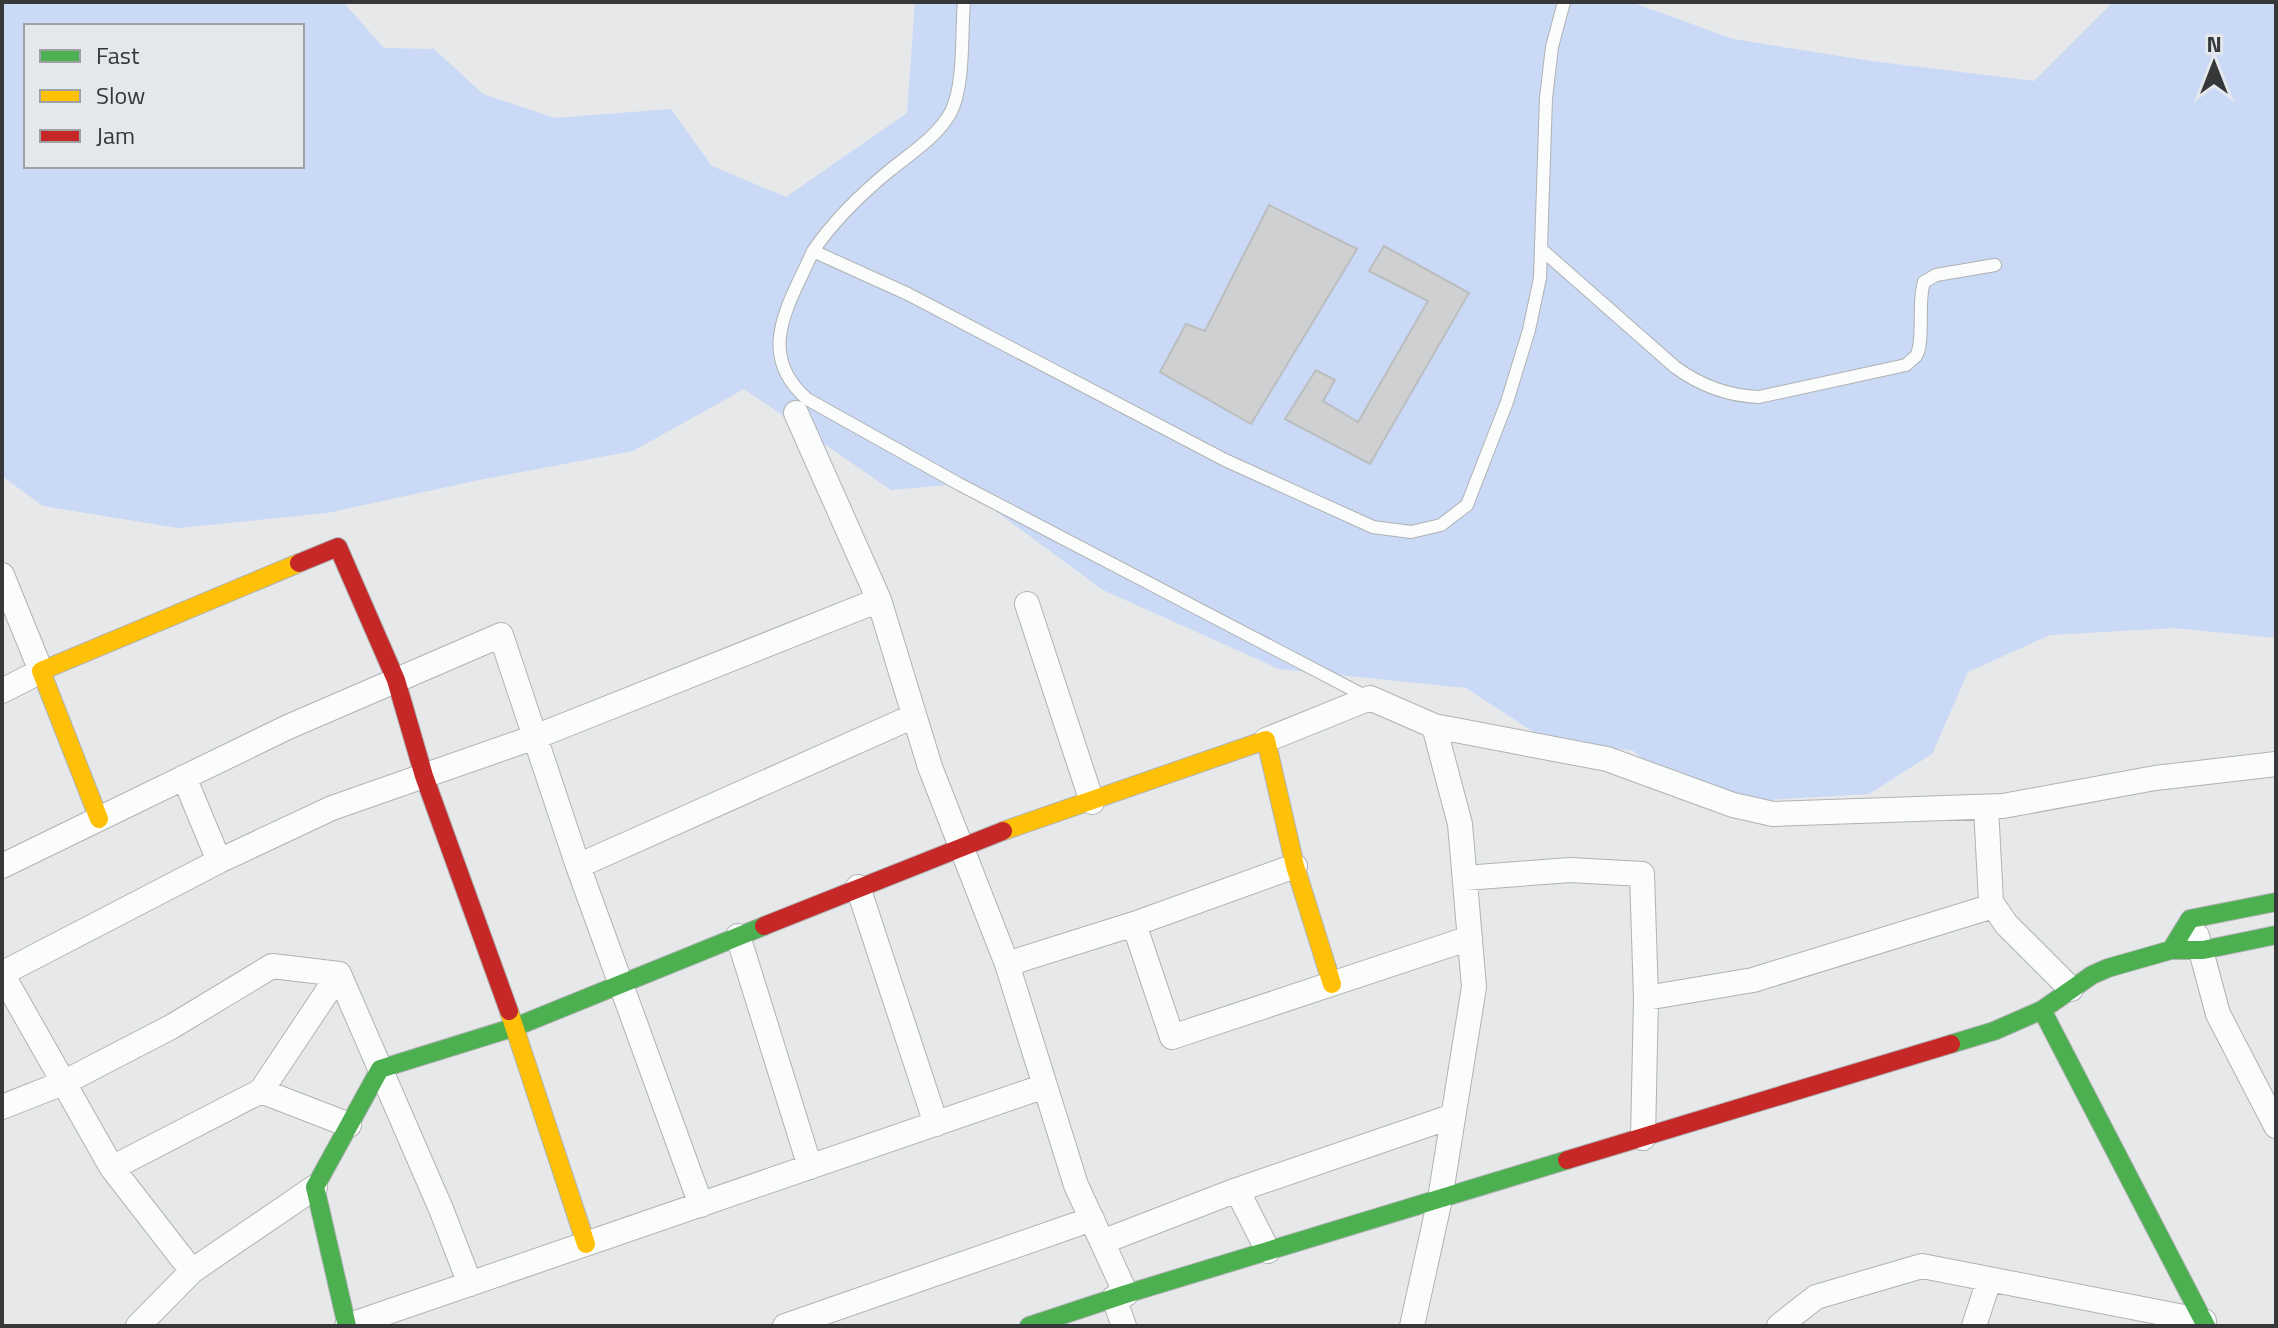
<svg xmlns="http://www.w3.org/2000/svg" width="2278" height="1328" font-family="'Titillium Web',sans-serif">
<style>
.green{fill:#c9d9f6;fill-rule:evenodd}
.building{fill:#cfd0d2;stroke:#bbbdbf;stroke-width:2}
.lines{fill:none;stroke-linecap:round;stroke-linejoin:round}
.lane-casing{stroke:#b0b2b3;stroke-width:14}
.street-casing{stroke:#b0b2b3;stroke-width:26}
.fast-casing{stroke:#b0b2b3;stroke-width:20}
.slow-casing{stroke:#b0b2b3;stroke-width:20}
.jam-casing{stroke:#b0b2b3;stroke-width:20}
.lane{stroke:#fbfcfc;stroke-width:12}
.street{stroke:#fbfcfc;stroke-width:24}
.fast{stroke:#4caf50;stroke-width:18}
.slow{stroke:#ffc107;stroke-width:18}
.jam{stroke:#c62828;stroke-width:18}
</style>
<rect width="100%" height="100%" fill="#e6e8ea"/>
<path class="green" d="M2,2H343L384,48L434,49L483,94L555,118L671,109L712,166L786,197L907,113L915,2H1631L1733,39L1871,61L2034,81L2113,2H2276V638L2174,628L2050,635L1968,672L1932,754L1869,794L1750,801L1672,783L1632,750L1552,744L1466,688L1279,669L1103,590L959,484L891,490L744,389L633,451L479,480L327,513L178,528L43,506L2,476ZM26,26H302V166H26Z"/>
<path class="building" d="M1269,205L1357,249L1251,424L1160,372L1186,324L1205,331Z
M1384,246L1469,293L1370,464L1285,419L1316,370L1335,380L1323,401L1358,422L1428,301L1369,271Z"/>
<g class="lines">
<g class="lane-casing">
<path id="lane" d="M1541,249L1675,367C1701,386 1728,396 1759,397L1906,365C1907,364 1915,357 1916,356C1925,342 1917,302 1924,282L1936,275L1995,265
M813,251C834,220 860,195 889,171C911,153 937,137 951,112C965,83 961,34 964,2
M1367,697L959,484L807,399C754,353 790,303 813,251L908,294L1225,460L1373,527L1411,532L1441,525L1467,505L1507,402L1529,330L1540,278L1546,98L1552,47L1564,2"/>
</g>
<g class="street-casing">
<path id="street" d="M796,413L879,600L930,767L1007,964L1076,1185L1126,1294
M2,575L41,671L2,691
M1027,604L1092,802
M1434,726L1607,759L1733,805L1773,814L2003,806L2155,778L2276,764
M1266,740L1370,698L1434,726L1460,824L1474,987L1440,1199L1412,1326
M184,777L219,861
M1986,807L1991,902L2006,924L2071,989
M2,866L288,727L501,635L578,866L701,1205
M578,866L914,716
M1465,878L1570,870L1642,874L1646,998L1643,1138
M858,887L936,1124
M1134,924L1295,866
M738,936L810,1167
M2197,936L2218,1014L2276,1126
M1007,964L1134,924L1172,1037L1470,938
M3,973L219,861L332,808L535,737L879,600
M2,974L112,1168L192,1271L315,1187
M1646,998L1753,980L1993,906
M261,1091L339,974
M2,1107L63,1083L171,1027L272,966L339,974L441,1209L470,1284
M112,1168L261,1091L349,1125
M1237,1190L1268,1251
M1102,1242L1237,1190L1453,1116
M1114,1298L1124,1326
M138,1326L192,1271
M347,1326L1045,1086
M785,1326L1092,1219
M1779,1326L1816,1297L1922,1266L2204,1321
M1974,1326L1989,1280"/>
</g>
<g class="fast-casing">
<path id="fast" d="M2171,950L2190,919L2276,902
M2042,1010L2206,1326
M1951,1044L1994,1031L2042,1010L2092,975L2108,968L2171,950H2203L2276,935
M347,1326L315,1187L380,1069L515,1027L764,926
M1029,1326L1126,1294L1567,1160"/>
</g>
<g class="slow-casing">
<path id="slow" d="M99,819L41,671L299,563
M1003,831L1266,740L1295,866L1332,984
M509,1011L586,1244"/>
</g>
<g class="jam-casing">
<path id="jam" d="M299,563L338,547L396,680L424,776L509,1011
M764,926L1003,831
M1567,1160L1951,1044"/>
</g>
<use href="#lane" class="lane"/>
<use href="#street" class="street"/>
<use href="#fast" class="fast"/>
<use href="#slow" class="slow"/>
<use href="#jam" class="jam"/>
</g>
<rect width="2278" height="1328" fill="none" stroke="#363739" stroke-width="8"/>
<rect x="24" y="24" width="280" height="144" fill="#e4e7ec" stroke="#9ea1a4" stroke-width="2"/>
<rect x="40" y="50" width="40" height="12" fill="#4caf50" stroke="#9ea1a4" stroke-width="2"/>
<text x="96" y="64" font-size="24" fill="#363739">Fast</text>
<rect x="40" y="90" width="40" height="12" fill="#ffc107" stroke="#9ea1a4" stroke-width="2"/>
<text x="96" y="104" font-size="24" fill="#363739">Slow</text>
<rect x="40" y="130" width="40" height="12" fill="#c62828" stroke="#9ea1a4" stroke-width="2"/>
<text x="96" y="144" font-size="24" fill="#363739">Jam</text>
<g transform="translate(2214 64)" stroke="#e4e7ec" stroke-width="6" paint-order="stroke">
<path d="M0-6L14 30L0 20L-14 30Z" fill="#363739"/>
<text y="-12" font-size="22" font-weight="bold" text-anchor="middle" fill="#363739">N</text>
</g>
</svg>
